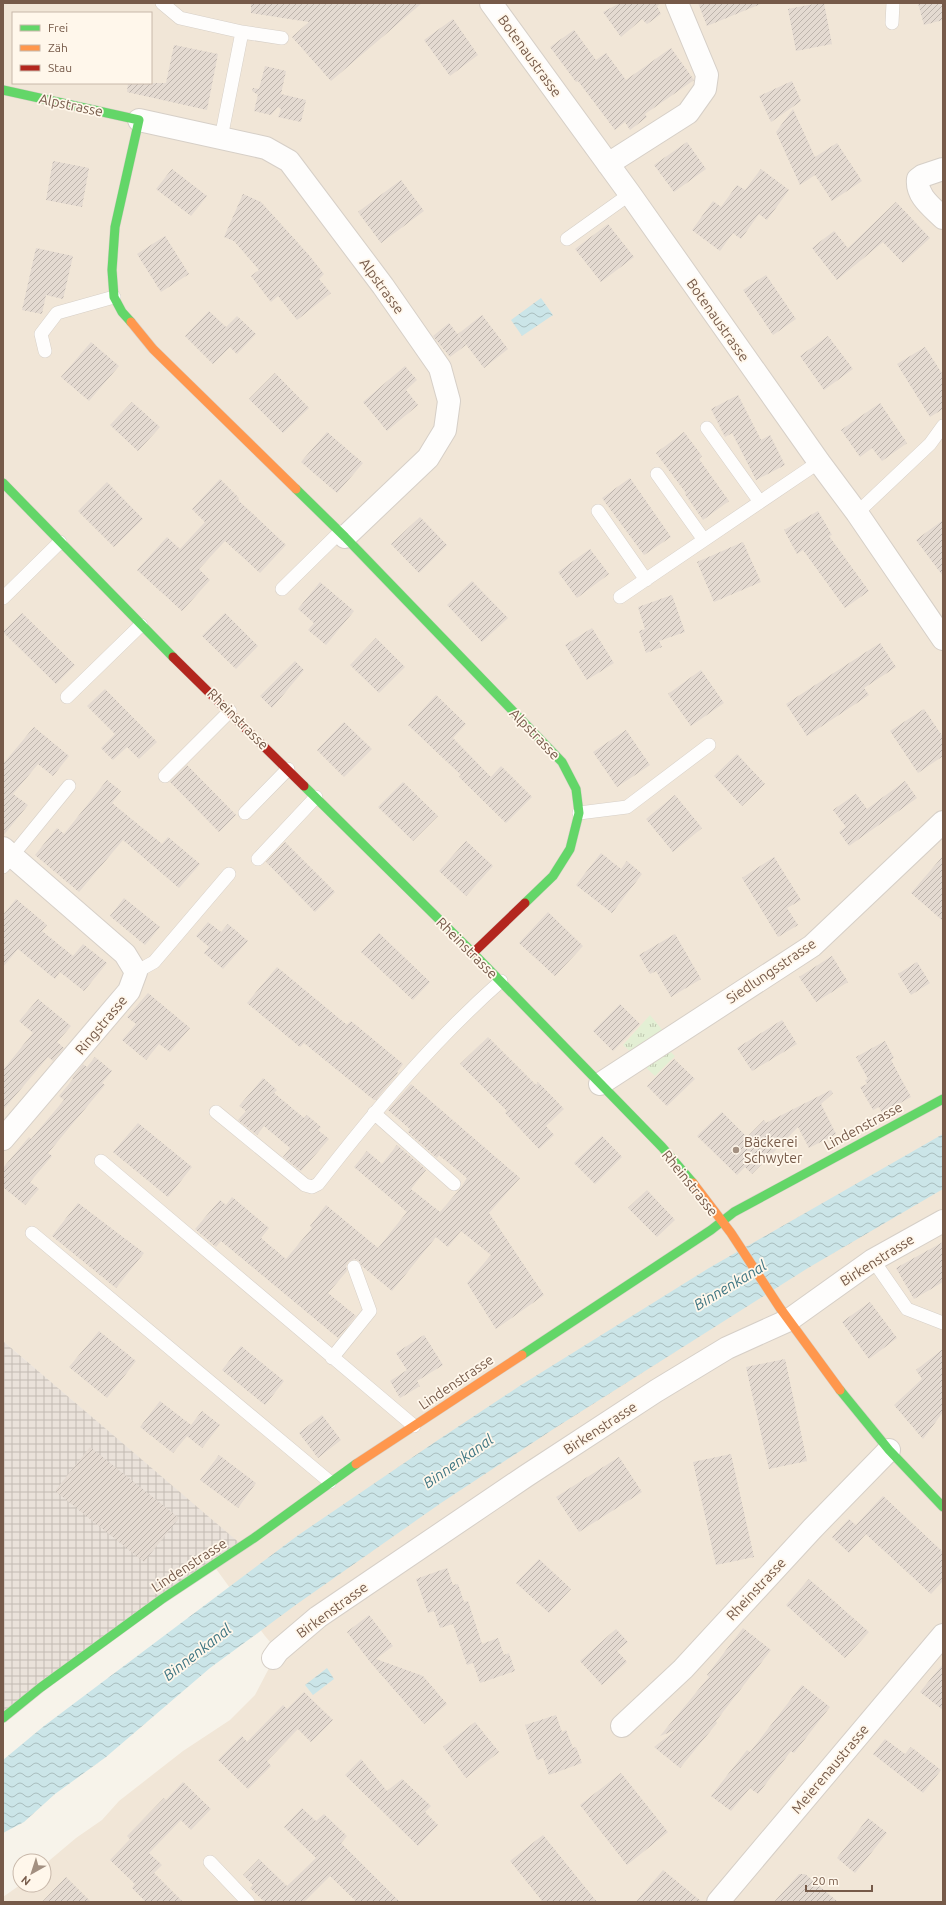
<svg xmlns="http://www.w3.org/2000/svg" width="946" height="1905" font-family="Ubuntu,sans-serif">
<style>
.residential{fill:#f1e6d7;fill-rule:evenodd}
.industrial{fill:url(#industrial-grid)}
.grass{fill:url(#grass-tufts)}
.water{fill:url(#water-waves)}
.building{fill:url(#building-hatch)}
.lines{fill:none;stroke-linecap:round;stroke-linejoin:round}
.lane-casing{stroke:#d6cfc7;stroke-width:14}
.street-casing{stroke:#d6cfc7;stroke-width:24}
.fast-casing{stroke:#d6cfc6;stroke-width:10}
.slow-casing{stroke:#d6cfc6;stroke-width:10}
.jam-casing{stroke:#d6cfc6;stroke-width:10}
.lane{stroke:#fefdfc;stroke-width:13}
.street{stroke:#fefdfc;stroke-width:22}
.fast{stroke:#63d668;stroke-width:9}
.slow{stroke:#ff974d;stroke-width:9}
.jam{stroke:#b3261e;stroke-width:9}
.poi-dot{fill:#a39081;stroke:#fff7eb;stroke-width:1.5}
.labels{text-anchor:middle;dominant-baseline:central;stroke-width:3.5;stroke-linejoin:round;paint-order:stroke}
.street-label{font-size:14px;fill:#765a49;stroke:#fff7eb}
.poi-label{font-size:14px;fill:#765a49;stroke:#fff7eb;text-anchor:start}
.water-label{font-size:15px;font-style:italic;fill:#3f7683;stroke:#fff7eb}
</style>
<defs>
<pattern id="industrial-grid" width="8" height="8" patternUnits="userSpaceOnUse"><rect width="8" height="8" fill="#eae2da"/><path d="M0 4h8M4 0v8" fill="none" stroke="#c2bab3"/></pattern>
<pattern id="grass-tufts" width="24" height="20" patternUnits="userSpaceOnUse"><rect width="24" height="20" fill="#e3efd4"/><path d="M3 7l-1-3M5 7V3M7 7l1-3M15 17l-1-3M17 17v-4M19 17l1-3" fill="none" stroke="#bdc5ae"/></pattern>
<pattern id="water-waves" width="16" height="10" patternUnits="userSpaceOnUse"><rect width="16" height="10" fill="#cbe5e8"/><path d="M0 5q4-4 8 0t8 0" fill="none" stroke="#a9bdbe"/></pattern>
<pattern id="building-hatch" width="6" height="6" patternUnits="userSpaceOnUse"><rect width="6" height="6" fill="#e4dad1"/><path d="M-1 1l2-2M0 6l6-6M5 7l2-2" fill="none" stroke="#bdb4ac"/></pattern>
</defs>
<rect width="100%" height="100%" fill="#f7f3ea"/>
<path class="residential" d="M3,3H943V1902H3V1897L20,1885H44V1865L76,1838L102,1820L119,1801L183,1751L230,1720L255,1695L278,1651L265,1636L214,1566L242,1546L3,1341ZM13,13H151V83H13Z"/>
<path class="industrial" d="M3,1341L243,1546L3,1718Z"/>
<path class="grass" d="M650,1015L664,1032L632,1053L623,1045Z
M668,1049L675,1056L655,1076L643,1065Z"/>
<path class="water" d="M541,298L553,315L522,336L511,320Z
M943,1134V1189L808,1268L555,1428L441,1503L297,1604L210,1668L106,1757L55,1794L24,1822L3,1833V1760L44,1726L297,1536L435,1442L518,1387L709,1268Z
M327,1668L334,1679L313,1695L305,1685Z"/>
<path class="building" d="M251,3H422L331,81L292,37L309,22L251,13Z
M620,3H661L657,6L661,14L647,24L642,19L621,37L603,12Z
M698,3H763L707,26Z
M819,3H824L832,44L796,51L788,9Z
M918,3H943V20L924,25Z
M453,19L478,55L450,76L424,40Z
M574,30L596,60L606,53L626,80L671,48L694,80L645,114L647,117L630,130L625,122L615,130L578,81L576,82L550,47Z
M174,45L218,54L207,110L127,92L128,83H166Z
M265,66L286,71L281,94L306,100L301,122L278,117L281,109L278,107L271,115L254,111L258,95L252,91L253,88L259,89Z
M792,81L801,101L771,122L759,96Z
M793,109L815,157L837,143L862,181L832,201L815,175L800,185L776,132Z
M687,142L706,169L674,192L654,165Z
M53,161L89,168L82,207L46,200Z
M172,169L207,196L191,216L156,189Z
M761,169L789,190L767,220L759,214L741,239L733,233L720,251L692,230L713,201L721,207L737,185L745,190Z
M401,180L424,211L381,243L358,212Z
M243,194L261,202L308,254L324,274L319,279L331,293L297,320L278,296L271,302L251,276L259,270L234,241L224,237Z
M896,202L930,238L903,263L883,242L837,280L812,248L834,231L848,248Z
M608,224L634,257L601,282L575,249Z
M165,236L189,274L161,292L137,254Z
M36,248L73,256L63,299L46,295L42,314L22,310Z
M766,275L796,319L773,335L743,290Z
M209,311L226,327L237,316L256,334L237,354L230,347L213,364L185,336Z
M482,315L508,349L484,368L458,334Z
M449,323L466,345L450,357L433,336Z
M828,336L853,369L824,390L800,356Z
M91,342L119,366L89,401L61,377Z
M925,347L943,375V409L930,417L897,364Z
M405,366L417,380L406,390L418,405L387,431L363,402Z
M275,373L309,408L283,433L249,399Z
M738,395L761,440L770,435L785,465L756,480L732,433L725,437L711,409Z
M132,402L160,427L138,451L110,425Z
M880,403L907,443L882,461L872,448L860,457L841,430Z
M327,432L363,463L337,493L301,462Z
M684,432L702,456L699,459L729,501L703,520L685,494L686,493L656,453Z
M630,478L671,537L644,555L602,498Z
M220,479L239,498L238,500L286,545L260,573L225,541L199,569L210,580L182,611L137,570L167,537L180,549L205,522L192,509Z
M107,482L143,519L114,547L78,511Z
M818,511L832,535L829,536L869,591L845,608L803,550L797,554L784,530Z
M420,517L447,545L419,573L391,544Z
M943,520V576L916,540Z
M743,542L761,582L714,602L697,562Z
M590,549L609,574L577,598L558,572Z
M472,581L508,618L482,642L447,605Z
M320,582L354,611L326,645L308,630L314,623L298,609Z
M672,595L685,632L659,641L662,647L646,653L639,631L645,629L638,607Z
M22,613L75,665L56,684L3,632Z
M225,613L258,646L236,669L202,636Z
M592,628L614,663L587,680L565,645Z
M376,638L405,667L379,693L350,665Z
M880,643L896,667L864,688L869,695L807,736L786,704Z
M295,661L304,670L272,708L260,696Z
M701,670L724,703L691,726L668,694Z
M105,689L157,742L139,759L127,747L113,760L101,748L115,734L87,706Z
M436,695L466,724L453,738L491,777L501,766L532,797L506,823L459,777L461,775L408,725Z
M924,709L943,737V756L918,773L890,731Z
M344,722L372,749L344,777L317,750Z
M34,727L69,756L53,776L38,764L13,794L28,805L3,836V764Z
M626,730L650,765L617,787L593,752Z
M737,754L765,784L742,806L714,776Z
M187,765L236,815L219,832L170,782Z
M107,780L121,791L112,803L162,844L168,837L200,864L179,888L123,840L79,892L35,855L57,828L64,834Z
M905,781L917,798L849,846L839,832L846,827L833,810L856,794L867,809Z
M403,782L438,816L413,841L378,807Z
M675,795L702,828L673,852L646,819Z
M466,841L493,866L466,896L439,871Z
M285,842L335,892L315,912L266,862Z
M601,853L621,869L627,861L642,874L612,913L576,885Z
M943,856V921L911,893Z
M774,857L801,900L787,908L798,925L778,937L742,878Z
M124,898L160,927L145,945L110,916Z
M16,899L47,925L42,931L73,956L83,944L107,963L84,991L60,972L55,979L18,949L3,967V915Z
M548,912L583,946L555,976L519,943Z
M208,922L221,932L228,924L248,941L223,969L204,953L209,947L196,936Z
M379,933L430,982L413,1000L361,952Z
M675,934L701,979L671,997L656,971L650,974L639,955Z
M832,956L848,982L816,1002L799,977Z
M917,962L930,983L911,995L898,974Z
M277,967L347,1025L351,1021L403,1064L397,1072L398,1073L376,1100H374L304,1043L300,1047L247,1003Z
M148,993L190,1028L170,1052L159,1044L146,1060L122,1040L136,1024L127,1017Z
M38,999L71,1026L57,1042L64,1048L53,1061L48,1057L3,1110V1070L33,1033L19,1021Z
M620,1004L640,1024L613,1051L593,1031Z
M782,1020L797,1044L752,1071L737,1048Z
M488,1037L536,1085L538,1082L564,1109L546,1126L554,1135L539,1149L505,1113L507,1111L460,1064Z
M885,1041L894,1058L891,1060L911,1097L882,1113L879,1107L873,1110L860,1087L867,1084L865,1080L868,1079L856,1057Z
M95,1057L112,1071L102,1083L105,1085L48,1153L52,1156L30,1182L39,1189L25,1205L3,1187V1168L29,1137L31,1139L64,1100L59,1096L73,1079L72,1078L83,1064L87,1067Z
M674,1059L695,1079L667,1106L647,1086Z
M263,1078L277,1090L274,1093L304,1118L307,1115L321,1127L318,1130L329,1139L301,1171L283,1157L290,1148L264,1126L257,1135L238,1120L246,1111L239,1106Z
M411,1084L520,1178L489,1213L544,1295L496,1329L467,1283L491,1255L461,1231L448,1247L436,1237L392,1291L362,1266L359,1261L355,1259L348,1262L346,1266L347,1271L328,1293L356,1316L338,1338L221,1241L216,1247L195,1229L220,1200L226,1205L232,1197L269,1228L261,1238L286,1259L312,1228L310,1226L326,1205L378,1248L407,1212L354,1167L367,1151L382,1164L397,1145L426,1170L411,1189L440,1212L460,1189L467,1178L439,1155L437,1158L408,1132L410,1129L388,1110Z
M831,1090L833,1093L821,1104L836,1134L809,1148L798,1127L752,1174L745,1167L737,1175L697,1136L722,1112L747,1137L764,1120L766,1123Z
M138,1123L192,1167L168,1197L113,1152Z
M602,1136L622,1157L595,1184L574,1163Z
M647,1190L675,1220L657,1237L628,1208Z
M78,1203L144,1253L116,1288L52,1236Z
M943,1242V1282L914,1299L896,1268Z
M870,1302L897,1338L869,1359L842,1322Z
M99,1331L136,1361L107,1398L69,1367Z
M424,1335L443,1365L417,1381L420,1386L400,1398L390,1381L407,1370L396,1353Z
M241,1346L284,1381L265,1405L222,1370Z
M943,1349V1412L923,1439L894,1405L922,1379L916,1370Z
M785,1359L807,1461L769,1469L746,1367Z
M160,1401L191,1425L202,1411L220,1425L202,1448L187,1436L173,1453L140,1427Z
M322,1415L341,1440L318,1458L299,1433Z
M90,1447L179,1518L144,1562L55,1491Z
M731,1454L754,1557L716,1565L693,1462Z
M219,1455L256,1483L238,1508L200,1480Z
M619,1457L642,1492L579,1532L556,1497Z
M883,1496L943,1552V1581L931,1594L856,1525Z
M849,1519L866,1534L849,1553L832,1537Z
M539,1559L571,1589L549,1613L516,1583Z
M447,1568L453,1585L458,1584L464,1602L468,1601L482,1644L498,1638L504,1655L509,1653L515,1671L480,1683L473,1663L467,1665L453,1624L440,1628L434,1611L428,1613L416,1579Z
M809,1579L869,1632L845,1658L786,1605Z
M369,1615L393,1646L376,1659L423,1676L447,1704L424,1724L371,1663L347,1632Z
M743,1628L771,1650L716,1721L717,1723L680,1768L654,1747L676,1730L660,1736L709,1677L707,1675Z
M616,1629L628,1642L617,1651L627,1662L602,1685L580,1661Z
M943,1664V1710L920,1692Z
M802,1685L830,1707L794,1753L791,1751L758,1794L750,1788L731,1811L711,1796L747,1750L750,1752Z
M304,1692L333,1720L311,1742L298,1729L267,1761L271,1766L248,1789L218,1760L242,1736L247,1742L283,1705L287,1709Z
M556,1715L562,1732L566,1730L573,1748L576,1747L582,1763L549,1775L543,1758L537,1760L525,1725Z
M475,1722L499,1752L466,1778L443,1747Z
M885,1739L905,1754L911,1747L941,1770L923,1793L873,1754Z
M361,1759L387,1791L402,1779L431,1806L425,1812L438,1825L418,1846L345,1775Z
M621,1773L668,1832L627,1865L580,1805Z
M183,1782L211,1809L191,1830L181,1820L149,1853L162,1865L154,1873L183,1902H146L132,1888L135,1884L110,1860L130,1839L127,1836L164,1798L166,1800Z
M302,1808L316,1821L324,1814L347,1836L341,1843L400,1902H357L330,1876L304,1902H265L250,1888L253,1885L243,1875L259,1859L287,1886L316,1858L284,1827Z
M868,1818L887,1833L855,1873L837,1858Z
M543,1835L597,1902H543L510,1861Z
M663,1870L702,1902H636Z
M799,1874H805L838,1902H774Z
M66,1877L91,1902H42Z"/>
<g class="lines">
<g class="lane-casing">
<path id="lane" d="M162,3L180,18L242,32L282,38
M892,23L893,3
M221,138L242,32
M567,239L630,194
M45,351L41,334L57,313L114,297
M707,428L760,502
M657,474L704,540
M598,511L646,580
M857,513L930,444L943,426
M282,589L340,532
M620,597L819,462
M3,598L60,542
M67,697L141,625
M165,776L230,711
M245,813L288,769
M579,813L627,807L709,745
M258,859L316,797
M3,867L69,786
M136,972L154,962L229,874
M216,1112L305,1185L312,1187L318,1184C374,1112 432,1042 501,981
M374,1113L454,1184
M101,1161L414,1426
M32,1233L330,1482
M873,1260L907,1309L943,1323
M332,1358L370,1311L354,1267
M210,1862L248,1902"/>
</g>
<g class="street-casing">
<path id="street" d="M491,3L630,194L819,462L857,513L943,639
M139,120L266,148L289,161L383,286L440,368L449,401L445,430L428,458L345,537
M608,164L688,113L705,89L707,75L677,3
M943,169L922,176L918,179C916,196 932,207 943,218
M3,848L125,954L136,972L129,991L3,1139
M600,1084L812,946L943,822
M273,1658L278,1651L318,1617L526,1476L656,1391L727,1348L789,1320L873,1260L943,1221
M622,1726L683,1669L812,1529L889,1450
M718,1902L943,1635"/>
</g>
<g class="fast-casing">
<path id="fast" d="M3,90L139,120L115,227L112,270L114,297L122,312L131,322
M3,483L173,657
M296,489L345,537L562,762L576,789L579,813L570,849L553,876L525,903
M304,786L473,953L662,1147L693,1183
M522,1355L711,1230L734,1212L943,1099
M840,1390L889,1450L943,1507
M3,1718L40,1688L162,1599L254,1538L356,1464"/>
</g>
<g class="slow-casing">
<path id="slow" d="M131,322L153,349L296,489
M693,1183L731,1233L780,1308L840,1390
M356,1464L522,1355"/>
</g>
<g class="jam-casing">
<path id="jam" d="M173,657L304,786
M473,953L525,903"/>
</g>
<use href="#lane" class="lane"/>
<use href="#street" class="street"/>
<use href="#fast" class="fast"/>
<use href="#slow" class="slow"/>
<use href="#jam" class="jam"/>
</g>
<circle class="poi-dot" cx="736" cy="1150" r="4"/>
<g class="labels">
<g class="street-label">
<text transform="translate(530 56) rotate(54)">Botenaustrasse</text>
<text transform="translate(71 105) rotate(12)">Alpstrasse</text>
<text transform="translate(382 286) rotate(54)">Alpstrasse</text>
<text transform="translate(718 320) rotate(55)">Botenaustrasse</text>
<text transform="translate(238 719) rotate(45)">Rheinstrasse</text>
<text transform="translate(535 734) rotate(46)">Alpstrasse</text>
<text transform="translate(467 948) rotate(45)">Rheinstrasse</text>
<text transform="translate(771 971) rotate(-34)">Siedlungsstrasse</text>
<text transform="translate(101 1025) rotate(-50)">Ringstrasse</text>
<text transform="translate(863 1126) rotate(-28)">Lindenstrasse</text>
<text transform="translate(690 1183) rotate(51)">Rheinstrasse</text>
<text transform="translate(877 1260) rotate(-32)">Birkenstrasse</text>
<text transform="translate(456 1382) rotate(-34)">Lindenstrasse</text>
<text transform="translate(600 1428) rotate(-33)">Birkenstrasse</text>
<text transform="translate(189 1565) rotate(-33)">Lindenstrasse</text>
<text transform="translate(756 1589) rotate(-47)">Rheinstrasse</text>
<text transform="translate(332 1610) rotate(-36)">Birkenstrasse</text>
<text transform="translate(830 1769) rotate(-50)">Meierenaustrasse</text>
</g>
<g class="poi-label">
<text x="744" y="1142">Bäckerei<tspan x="744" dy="16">Schwyter</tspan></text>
</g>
<g class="water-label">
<text transform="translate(730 1285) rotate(-31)">Binnenkanal</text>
<text transform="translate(458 1461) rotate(-35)">Binnenkanal</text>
<text transform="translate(197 1652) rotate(-38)">Binnenkanal</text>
</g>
</g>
<rect width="946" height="1905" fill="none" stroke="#765a49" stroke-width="8"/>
<rect x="12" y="12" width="140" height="72" fill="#fff7eb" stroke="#c8b8aa"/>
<rect x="20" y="25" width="20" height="6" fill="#63d668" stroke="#c8b8aa"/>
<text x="48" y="32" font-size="12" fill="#765a49">Frei</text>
<rect x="20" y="45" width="20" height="6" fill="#ff974d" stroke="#c8b8aa"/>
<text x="48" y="52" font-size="12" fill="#765a49">Zäh</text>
<rect x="20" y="65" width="20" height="6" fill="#b3261e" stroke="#c8b8aa"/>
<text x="48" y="72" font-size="12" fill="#765a49">Stau</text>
<g transform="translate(32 1873) rotate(219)"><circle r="19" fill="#fff7eb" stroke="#c8b8aa"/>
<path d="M0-3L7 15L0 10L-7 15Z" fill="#a39081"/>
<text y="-6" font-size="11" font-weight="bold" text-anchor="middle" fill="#765a49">N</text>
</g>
<path d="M806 1885v6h66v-6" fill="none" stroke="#765a49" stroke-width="2"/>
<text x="812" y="1885" font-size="12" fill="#765a49" stroke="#fff7eb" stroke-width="3" paint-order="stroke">20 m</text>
</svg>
